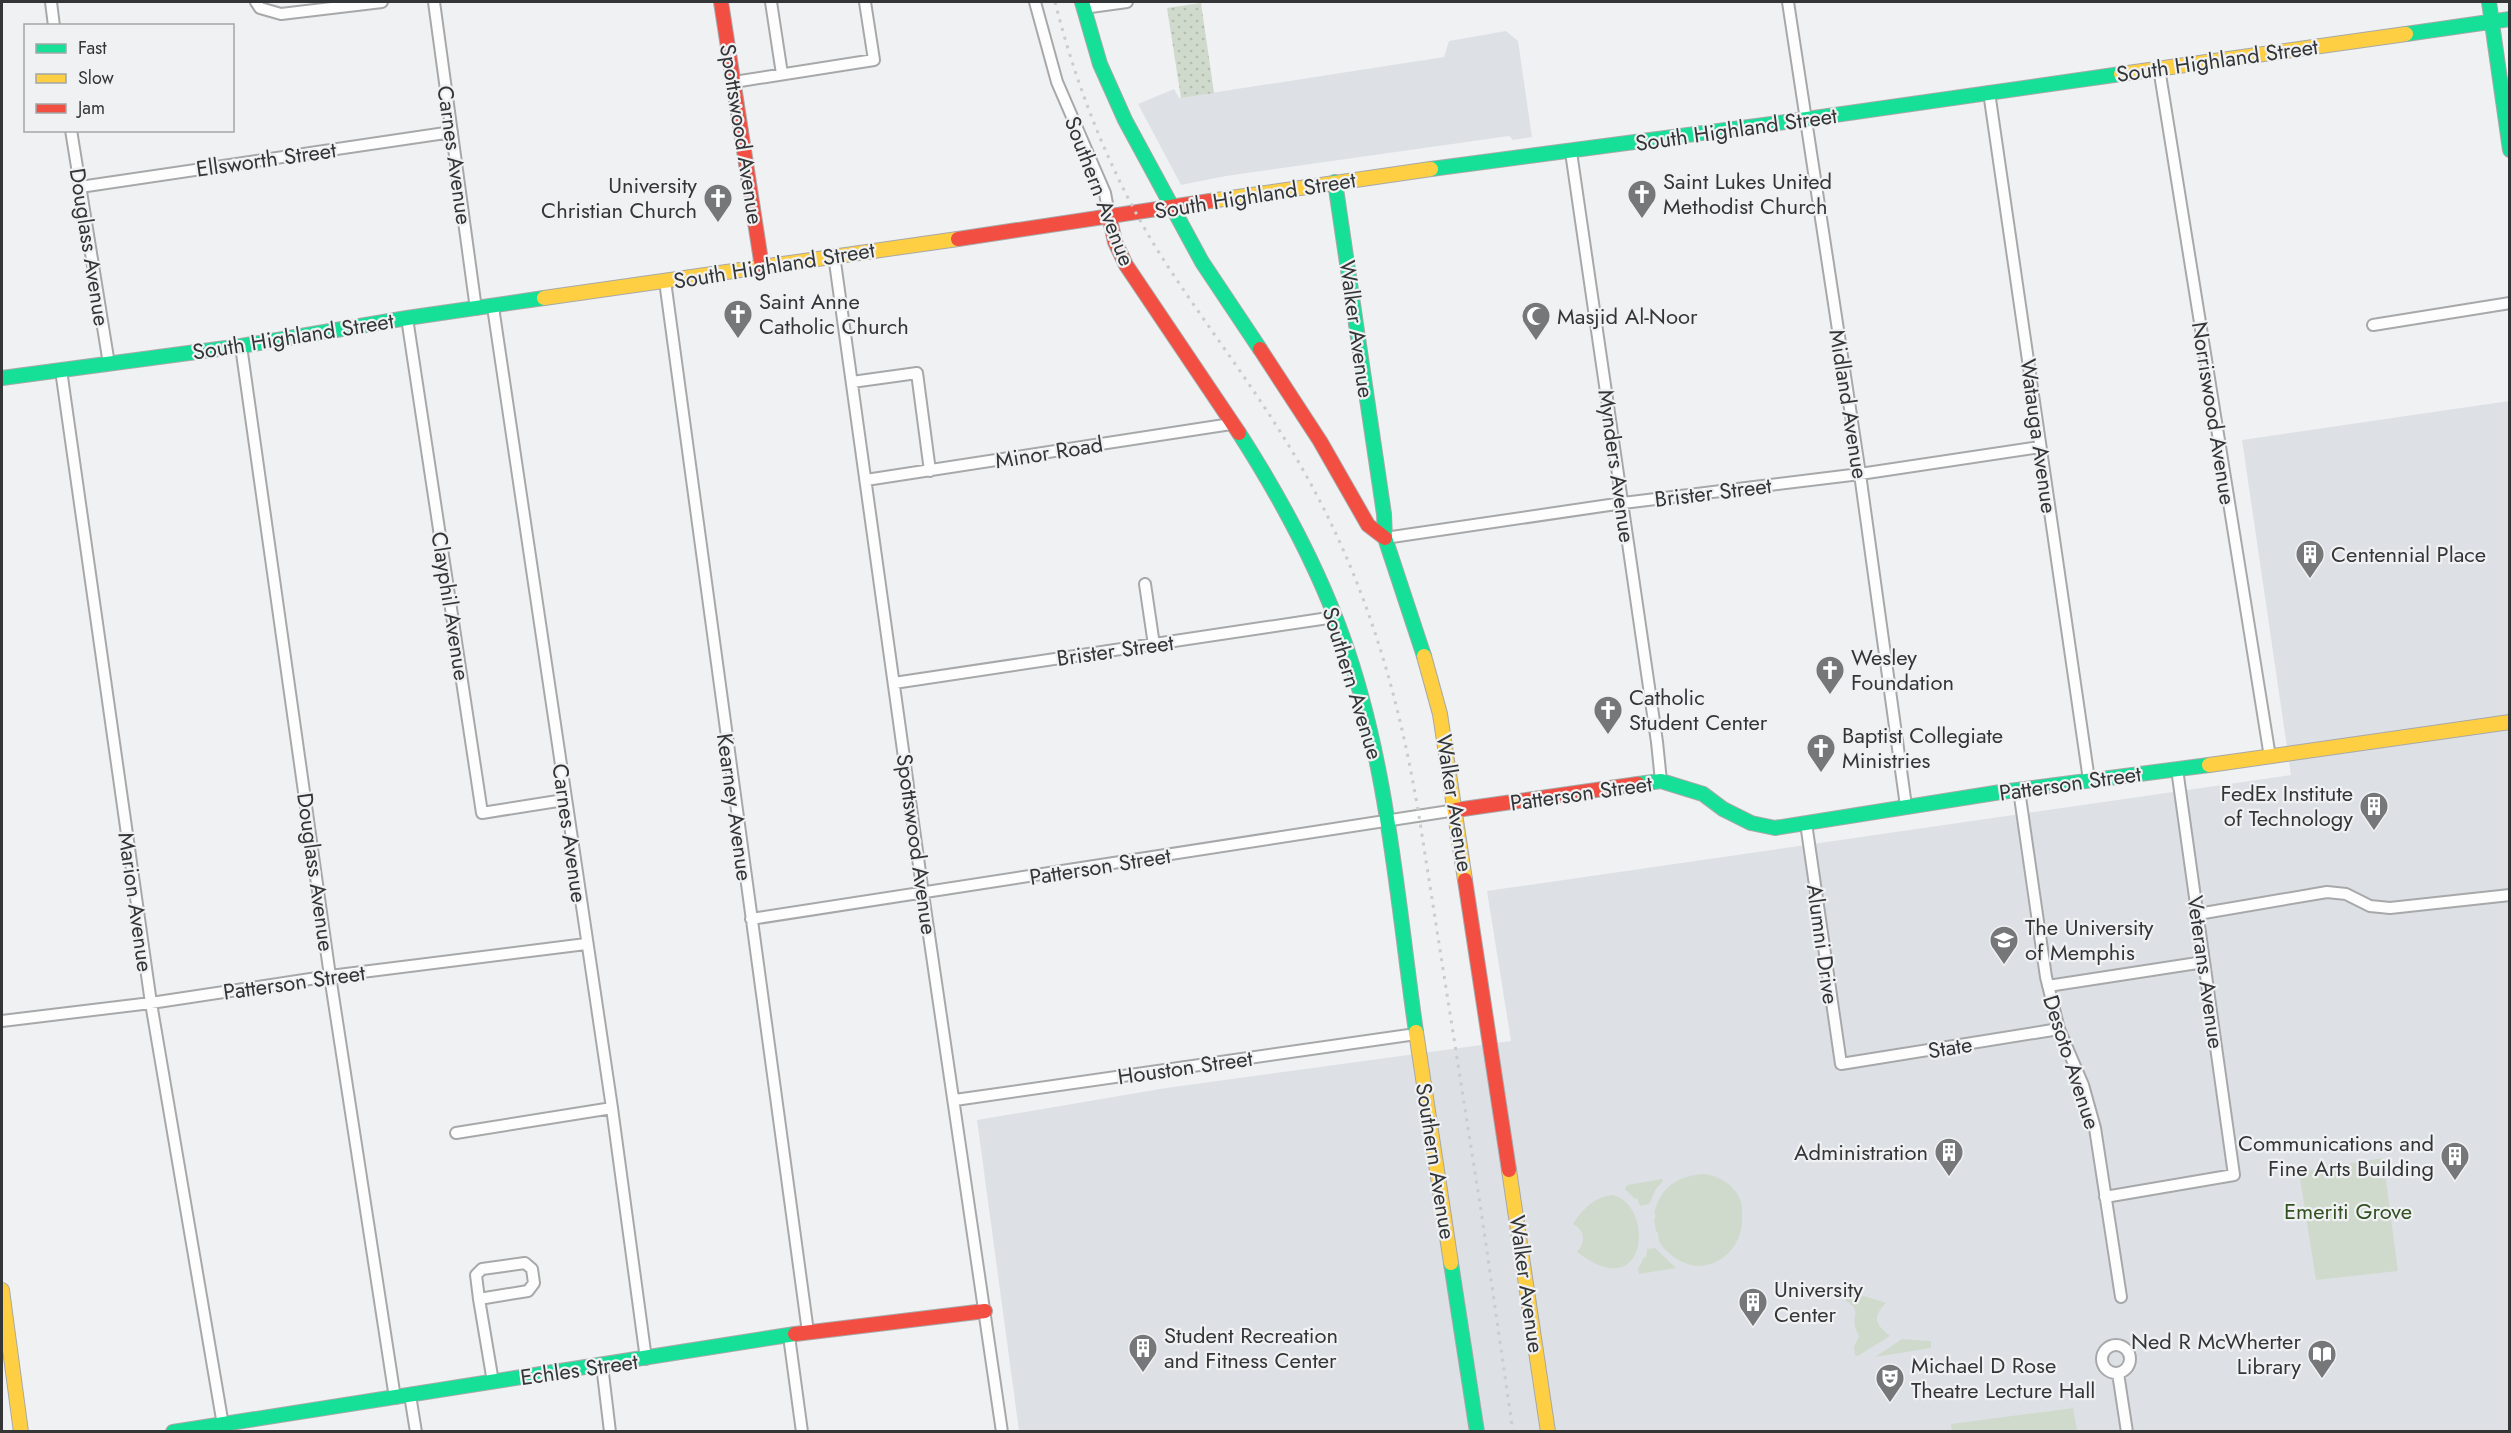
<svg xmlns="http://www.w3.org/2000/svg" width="2511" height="1433" font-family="Jost,sans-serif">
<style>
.built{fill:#dde1e6}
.green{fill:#d0dacc}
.park{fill:url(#park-dots)}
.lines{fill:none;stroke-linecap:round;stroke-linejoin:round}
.street-casing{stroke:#a7a8a9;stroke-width:14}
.fast-casing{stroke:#a7a8a9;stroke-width:16}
.slow-casing{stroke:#a7a8a9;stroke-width:16}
.jam-casing{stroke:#a7a8a9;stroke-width:16}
.street{stroke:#fdfdfd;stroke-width:10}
.fast{stroke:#16e098;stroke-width:14}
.slow{stroke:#ffcf43;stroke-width:14}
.jam{stroke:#f24e42;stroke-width:14}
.rail{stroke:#cbcccc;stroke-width:3;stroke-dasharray:3 6;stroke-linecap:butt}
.labels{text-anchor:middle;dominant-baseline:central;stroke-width:4.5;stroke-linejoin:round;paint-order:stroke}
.street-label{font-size:22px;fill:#343536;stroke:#eff1f3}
.poi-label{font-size:22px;fill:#343536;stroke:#eff1f3;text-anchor:start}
.park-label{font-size:22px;fill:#335021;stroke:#eff1f3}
</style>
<defs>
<pattern id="park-dots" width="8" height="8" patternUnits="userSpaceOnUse" patternTransform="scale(1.5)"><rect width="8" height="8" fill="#d0dacc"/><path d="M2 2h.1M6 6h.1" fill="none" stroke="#b3bcb0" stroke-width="1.8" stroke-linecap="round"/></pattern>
</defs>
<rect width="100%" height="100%" fill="#f0f1f2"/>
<path class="built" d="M1506,31L1518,41L1532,137L1513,140L1509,136L1226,176L1181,185L1138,104L1174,89L1179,98L1444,57L1449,41Z
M2509,401V1431H1019L977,1120L1166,1088L1511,1041L1487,891L2291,775L2242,440Z"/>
<path class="green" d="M2383,1158L2398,1271L2316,1280L2299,1172Z
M1705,1174C1717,1176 1728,1181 1736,1192C1743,1202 1742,1207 1742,1216C1745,1252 1705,1284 1670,1254C1666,1251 1660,1245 1659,1240C1658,1237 1658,1234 1658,1232H1656L1654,1220L1656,1215L1654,1214C1660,1187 1678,1175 1705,1174Z
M1662,1179L1663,1181L1656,1189L1649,1204L1640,1206L1637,1198L1635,1199L1625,1189L1627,1185Z
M1612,1195C1655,1203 1649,1308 1577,1252C1586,1241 1585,1231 1573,1224C1582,1210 1594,1197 1612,1195Z
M1655,1248L1676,1268L1639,1274L1638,1269L1644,1257L1646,1258L1647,1249Z
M1849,1291L1886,1303C1871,1319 1876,1324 1890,1336L1858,1356L1855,1355L1854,1347L1859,1336C1847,1317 1865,1312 1846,1301L1845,1294Z
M1902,1339L1931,1341V1348L1875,1357Z
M2073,1408L2077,1431H1952L1951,1424Z"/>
<path class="park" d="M1201,3L1214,93L1181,98L1167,8Z"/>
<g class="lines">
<g class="street-casing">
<path id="street" d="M51,2L54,26
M256,2L260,8L281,14L382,2
M434,2L476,309
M771,2L782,74
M1035,2L1057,82L1105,193L1109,215
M1788,2L1860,474L1906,806
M1083,8L1127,2
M2159,68L2270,757
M734,82L874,60L865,2
M1989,92L2089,780
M71,130L109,364
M1571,152L1657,742L1661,781
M80,187L452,132
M834,255L923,894L1002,1432
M665,281L808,1332
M493,307L612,1108L646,1359
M407,318L482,813L564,800
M2373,325L2510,303
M241,346L330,976L395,1398
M61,370L151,1003L224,1431
M852,382L917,373L930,471
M866,480L1231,424
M1385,538L1623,503L1860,474L2040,447
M1145,584L1154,645
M894,683L1335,617
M2019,790L2046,977L2059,1029L2083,1085L2095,1128L2121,1297
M1806,823L1841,1064L2059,1029
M2198,914L2327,892L2346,894L2370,906L2390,908L2510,895
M751,919L1456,810
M2048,986L2204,962
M2,1021L151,1003L330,976L586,944
M955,1100L1416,1034
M456,1133L612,1108
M2105,1197L2234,1175L2177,769
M479,1299L476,1275L482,1269L525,1263L532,1269L534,1283L528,1291L479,1299L493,1382
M789,1336L802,1432
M2102 1359a14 14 0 1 1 28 0a14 14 0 1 1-28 0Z
M602,1365L610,1432
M2118,1373L2127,1432
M410,1395L416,1432"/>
</g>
<g class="fast-casing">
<path id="fast" d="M1082,2L1100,64L1125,120L1202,262L1260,349
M2489,2L2510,150
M2406,34L2510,19
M1431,169L1793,121L2121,74
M1335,182L1384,514L1385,538L1424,656
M2,378L241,346L407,318L544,298
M1239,433C1280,497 1316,563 1342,635C1388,762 1397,899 1416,1032
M1638,784L1661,781L1703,794L1723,809L1751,823L1775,828L2001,792L2209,765
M1451,1263L1477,1432
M173,1432L795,1334"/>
</g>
<g class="slow-casing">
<path id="slow" d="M2121,74L2406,34
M1210,201L1431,169
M544,298L958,239
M1424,656L1440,714L1465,880
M2209,765L2510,722
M1416,1032L1451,1263
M1509,1170L1548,1432
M2,1290L21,1432"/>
</g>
<g class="jam-casing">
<path id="jam" d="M721,2L762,267
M1109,215L1115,242L1126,265L1239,433
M958,239L1210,201
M1260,349L1320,441L1368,525L1385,538
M1456,810L1638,784
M1465,880L1509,1170
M795,1334L985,1311"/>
</g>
<use href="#street" class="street"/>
<use href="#fast" class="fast"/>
<use href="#slow" class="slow"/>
<use href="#jam" class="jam"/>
<path class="rail" d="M1055,2C1077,89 1111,175 1158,251C1201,319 1251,382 1292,451C1361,566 1397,684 1419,816L1482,1217L1513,1432"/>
</g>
<defs>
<g id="church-pin" transform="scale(1.5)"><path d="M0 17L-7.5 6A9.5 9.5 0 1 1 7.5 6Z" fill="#767778" stroke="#eff1f3"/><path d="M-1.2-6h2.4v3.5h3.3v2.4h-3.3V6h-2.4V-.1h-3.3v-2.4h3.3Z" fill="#fff"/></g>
<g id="mosque-pin" transform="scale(1.5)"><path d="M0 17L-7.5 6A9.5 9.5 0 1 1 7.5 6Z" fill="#767778" stroke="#eff1f3"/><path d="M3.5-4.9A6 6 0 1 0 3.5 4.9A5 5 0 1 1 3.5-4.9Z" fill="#fff"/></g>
<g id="building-pin" transform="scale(1.5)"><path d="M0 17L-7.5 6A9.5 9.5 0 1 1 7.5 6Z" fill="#767778" stroke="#eff1f3"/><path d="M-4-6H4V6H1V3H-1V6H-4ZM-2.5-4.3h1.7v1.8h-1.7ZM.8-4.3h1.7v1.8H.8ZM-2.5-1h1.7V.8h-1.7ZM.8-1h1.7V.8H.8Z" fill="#fff"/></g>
<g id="university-pin" transform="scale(1.5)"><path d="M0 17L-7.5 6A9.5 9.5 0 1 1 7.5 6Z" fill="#767778" stroke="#eff1f3"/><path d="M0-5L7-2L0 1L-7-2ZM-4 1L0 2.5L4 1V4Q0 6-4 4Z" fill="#fff"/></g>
<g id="library-pin" transform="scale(1.5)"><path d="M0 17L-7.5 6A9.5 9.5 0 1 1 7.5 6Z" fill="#767778" stroke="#eff1f3"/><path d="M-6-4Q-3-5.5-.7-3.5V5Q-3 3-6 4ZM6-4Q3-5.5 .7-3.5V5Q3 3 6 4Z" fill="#fff"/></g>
<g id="theatre-pin" transform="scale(1.5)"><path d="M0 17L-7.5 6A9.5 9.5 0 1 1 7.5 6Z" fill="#767778" stroke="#eff1f3"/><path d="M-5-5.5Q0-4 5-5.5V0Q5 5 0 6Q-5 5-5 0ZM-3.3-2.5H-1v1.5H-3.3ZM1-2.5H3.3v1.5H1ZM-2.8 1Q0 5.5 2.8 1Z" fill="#fff"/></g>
</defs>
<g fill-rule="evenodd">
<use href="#church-pin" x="1642" y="194"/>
<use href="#church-pin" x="718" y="198"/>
<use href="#church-pin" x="738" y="314"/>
<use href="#mosque-pin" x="1536" y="316"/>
<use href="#building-pin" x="2310" y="554"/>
<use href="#church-pin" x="1830" y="670"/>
<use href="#church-pin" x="1608" y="710"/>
<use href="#church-pin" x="1821" y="748"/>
<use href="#building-pin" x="2374" y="806"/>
<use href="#university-pin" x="2004" y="940"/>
<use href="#building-pin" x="1949" y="1152"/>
<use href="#building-pin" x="2455" y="1156"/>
<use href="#building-pin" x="1753" y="1302"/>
<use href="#building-pin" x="1143" y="1348"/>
<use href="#library-pin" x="2322" y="1354"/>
<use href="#theatre-pin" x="1890" y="1378"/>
</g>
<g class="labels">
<g class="street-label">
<text transform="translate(2217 60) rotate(-8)">South Highland Street</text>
<text transform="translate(1736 129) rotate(-8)">South Highland Street</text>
<text transform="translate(742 134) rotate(81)">Spottswood Avenue</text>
<text transform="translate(455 155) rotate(82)">Carnes Avenue</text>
<text transform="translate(266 159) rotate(-8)">Ellsworth Street</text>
<text transform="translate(1100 191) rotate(69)">Southern Avenue</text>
<text transform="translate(1255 195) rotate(-9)">South Highland Street</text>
<text transform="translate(90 247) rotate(81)">Douglass Avenue</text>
<text transform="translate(774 265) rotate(-9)">South Highland Street</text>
<text transform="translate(1357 329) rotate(82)">Walker Avenue</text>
<text transform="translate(293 336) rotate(-9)">South Highland Street</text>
<text transform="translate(1849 404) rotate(81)">Midland Avenue</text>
<text transform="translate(2214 413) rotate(81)">Norriswood Avenue</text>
<text transform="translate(2039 436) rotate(82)">Watauga Avenue</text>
<text transform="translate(1049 452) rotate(-9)">Minor Road</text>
<text transform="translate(1617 466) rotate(82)">Mynders Avenue</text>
<text transform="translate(1713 492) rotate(-7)">Brister Street</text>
<text transform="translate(451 606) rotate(81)">Clayphil Avenue</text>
<text transform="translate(1115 650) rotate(-8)">Brister Street</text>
<text transform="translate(1353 683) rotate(73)">Southern Avenue</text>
<text transform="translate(2070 783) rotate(-8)">Patterson Street</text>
<text transform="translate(1581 793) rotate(-8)">Patterson Street</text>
<text transform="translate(1455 803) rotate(81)">Walker Avenue</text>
<text transform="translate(735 807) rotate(82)">Kearney Avenue</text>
<text transform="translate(570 833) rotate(82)">Carnes Avenue</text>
<text transform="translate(917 844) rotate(82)">Spottswood Avenue</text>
<text transform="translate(1100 866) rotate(-9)">Patterson Street</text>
<text transform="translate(316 872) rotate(82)">Douglass Avenue</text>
<text transform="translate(136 902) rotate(82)">Marion Avenue</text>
<text transform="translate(1823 944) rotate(82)">Alumni Drive</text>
<text transform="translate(2206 972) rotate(82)">Veterans Avenue</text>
<text transform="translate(294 982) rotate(-8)">Patterson Street</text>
<text transform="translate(1950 1047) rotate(-9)">State</text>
<text transform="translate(2072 1062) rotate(72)">Desoto Avenue</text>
<text transform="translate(1185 1067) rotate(-8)">Houston Street</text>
<text transform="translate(1436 1161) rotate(81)">Southern Avenue</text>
<text transform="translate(1527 1284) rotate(82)">Walker Avenue</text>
<text transform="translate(579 1369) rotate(-8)">Echles Street</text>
</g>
<g class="poi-label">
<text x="1663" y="181">Saint Lukes United<tspan x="1663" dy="25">Methodist Church</tspan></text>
<text x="697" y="185" text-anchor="end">University<tspan x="697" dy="25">Christian Church</tspan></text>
<text x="759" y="301">Saint Anne<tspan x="759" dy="25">Catholic Church</tspan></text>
<text x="1557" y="316">Masjid Al-Noor</text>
<text x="2331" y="554">Centennial Place</text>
<text x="1851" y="657">Wesley<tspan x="1851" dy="25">Foundation</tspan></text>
<text x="1629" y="697">Catholic<tspan x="1629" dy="25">Student Center</tspan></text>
<text x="1842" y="735">Baptist Collegiate<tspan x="1842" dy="25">Ministries</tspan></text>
<text x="2353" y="793" text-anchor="end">FedEx Institute<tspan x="2353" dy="25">of Technology</tspan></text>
<text x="2025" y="927">The University<tspan x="2025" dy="25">of Memphis</tspan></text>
<text x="2434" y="1143" text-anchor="end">Communications and<tspan x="2434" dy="25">Fine Arts Building</tspan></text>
<text x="1928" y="1152" text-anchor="end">Administration</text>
<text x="1774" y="1289">University<tspan x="1774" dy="25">Center</tspan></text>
<text x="1164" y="1335">Student Recreation<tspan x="1164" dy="25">and Fitness Center</tspan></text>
<text x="2301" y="1341" text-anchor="end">Ned R McWherter<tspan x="2301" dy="25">Library</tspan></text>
<text x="1911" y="1365">Michael D Rose<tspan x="1911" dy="25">Theatre Lecture Hall</tspan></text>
</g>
<g class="park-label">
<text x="2348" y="1211">Emeriti Grove</text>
</g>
</g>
<rect width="2511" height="1433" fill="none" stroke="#343536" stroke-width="6"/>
<rect x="24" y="24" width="210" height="108" fill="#eff1f3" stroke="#a4a6a7" stroke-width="1.5"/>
<rect x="36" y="44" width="30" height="9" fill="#16e098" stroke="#a4a6a7" stroke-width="1.5"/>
<text x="78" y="54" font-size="18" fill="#343536">Fast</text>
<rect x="36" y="74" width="30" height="9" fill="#ffcf43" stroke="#a4a6a7" stroke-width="1.5"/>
<text x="78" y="84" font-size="18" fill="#343536">Slow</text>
<rect x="36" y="104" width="30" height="9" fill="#f24e42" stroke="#a4a6a7" stroke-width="1.5"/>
<text x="78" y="114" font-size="18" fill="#343536">Jam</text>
</svg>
